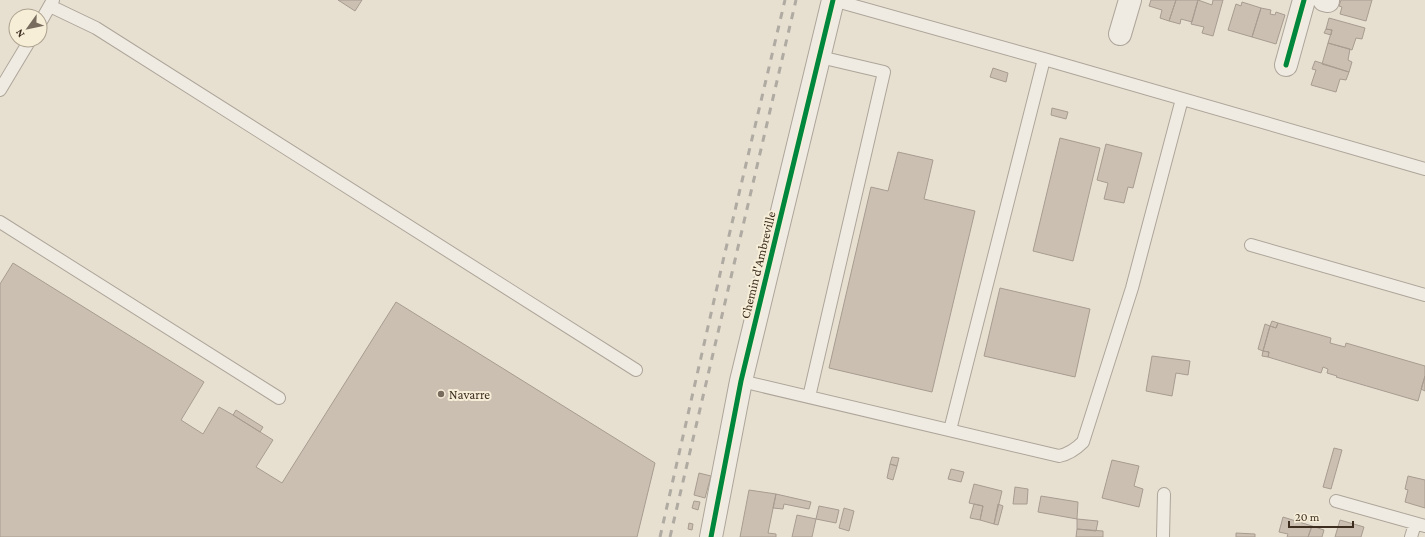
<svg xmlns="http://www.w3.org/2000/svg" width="1425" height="537" font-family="'Crimson Pro',serif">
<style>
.building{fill:#cbbfb2;stroke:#a89c90}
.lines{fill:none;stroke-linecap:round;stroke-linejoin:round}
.service-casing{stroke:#ada599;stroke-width:14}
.minor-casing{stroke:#ada599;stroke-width:24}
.tertiary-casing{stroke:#ada599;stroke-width:24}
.service{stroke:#efebe3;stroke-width:12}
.minor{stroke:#efebe3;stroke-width:22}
.tertiary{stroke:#efebe3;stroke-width:22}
.rail{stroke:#afaaa2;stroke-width:3;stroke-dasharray:7 7;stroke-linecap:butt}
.cycleway-casing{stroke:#f7eed8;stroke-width:8}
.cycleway{stroke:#00873e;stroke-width:5}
.poi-dot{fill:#786c5e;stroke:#f7eed8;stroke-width:1.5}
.labels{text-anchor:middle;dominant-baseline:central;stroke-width:4;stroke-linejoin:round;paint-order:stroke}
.street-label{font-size:13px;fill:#3d2e20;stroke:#f7eed8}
.poi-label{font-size:13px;fill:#3d2e20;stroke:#f7eed8;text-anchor:start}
</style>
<rect width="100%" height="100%" fill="#e7e0d1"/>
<path class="building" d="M338,0H362L355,11Z
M1151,0H1176L1169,21L1160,18L1162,10L1149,6Z
M1176,0H1198L1192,22L1181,19L1180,24L1169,21Z
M1198,0L1212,5L1213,0H1223L1213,36L1202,33L1204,27L1191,24Z
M1341,0H1372L1366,21L1340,14L1342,7L1339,6Z
M1242,2L1261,8L1252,37L1228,30L1236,4L1241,6Z
M1261,8L1271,10L1270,14L1275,15L1276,12L1285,15L1276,44L1252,37Z
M1329,18L1365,28L1362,39L1356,38L1352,50L1328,43L1332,30L1326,29Z
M1326,29L1332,30L1331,35L1324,33Z
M1328,43L1350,49L1348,60L1352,62L1349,72L1322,64Z
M1315,61L1349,72L1346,80L1340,79L1336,92L1311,85L1316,70L1312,69Z
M993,68L1008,73L1006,82L990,77Z
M1052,108L1068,112L1066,119L1051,115Z
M1060,138L1100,148L1073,261L1033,251Z
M1106,144L1142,153L1133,188L1128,187L1124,203L1104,199L1108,183L1097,180Z
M898,152L933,160L924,199L975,211L932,392L829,368L871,187L888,191Z
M13,263L204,382L181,420L203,434L219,407L233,415L273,440L256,467L282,483L396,302L655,463L637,537H0V284Z
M1000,288L1090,309L1075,377L984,356Z
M1272,321L1278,323L1276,328L1270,326Z
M1278,323L1331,338L1330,343L1345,347L1346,343L1425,366V376L1418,401L1336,377L1337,376L1327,373L1328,369L1323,367L1321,373L1268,357L1269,352L1263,351L1270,326L1276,328Z
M1265,324L1270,326L1263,351L1258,349Z
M1263,351L1269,352L1268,357L1262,356Z
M1152,356L1190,361L1188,375L1176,373L1172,396L1146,391Z
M1425,376V391L1421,389Z
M236,410L263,427L260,432L233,415Z
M1334,448L1342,450L1331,489L1323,487Z
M892,457L899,458L897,466L890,464Z
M1112,460L1139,466L1134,486L1143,489L1139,507L1102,498Z
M890,464L897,466L893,480L887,478Z
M951,469L964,472L961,482L948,479Z
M699,473L711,476L705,498L694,495Z
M1408,476L1425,480V508L1405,502L1408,490L1405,489Z
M974,484L1002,491L994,524L980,520L983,506L969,503Z
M1015,487L1028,489L1027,504H1013Z
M749,490L776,494L768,533L776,534V537H740Z
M776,494L811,502L809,509L784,504L783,509L773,508Z
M1041,496L1078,502L1077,519L1038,512Z
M694,501L700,502L698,510L692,508Z
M974,504L983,506L980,520L970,518Z
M998,504L1003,506L998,525L994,524Z
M819,506L839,510L836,523L816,519Z
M844,508L854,511L849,531L839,528Z
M797,515L816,519L812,537H792Z
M1283,517L1312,526L1308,537H1287L1288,534L1279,532Z
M1077,519L1098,521L1096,531L1077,529Z
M1340,520L1364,527L1361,537H1335Z
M689,523L693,524L692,530L688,529Z
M1312,526L1324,530L1322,537H1308Z
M1077,529L1103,531V537H1076Z
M1236,533L1255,534V537H1236Z"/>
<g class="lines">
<g class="service-casing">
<path id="service" d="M833,0L1044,59L1425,169
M50,6L96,28L636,370
M40,23L53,0
M0,90L30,40
M0,222L279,398
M1251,245L1425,295
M741,381L1059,456C1069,454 1076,449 1083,442L1132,288L1182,99
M809,397L884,72L820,57
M950,430L1044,59
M1336,501L1425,526
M1163,537L1164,494
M1411,537L1415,524"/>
</g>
<g class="minor-casing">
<path id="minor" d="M1324,0L1328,1V0
M1120,34L1130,0
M1286,65L1304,0"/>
</g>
<g class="tertiary-casing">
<path id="tertiary" d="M711,537L741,381L833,0"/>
</g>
<use href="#service" class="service"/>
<use href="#minor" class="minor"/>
<use href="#tertiary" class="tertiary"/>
<path class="rail" d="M660,537L723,261L785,0
M670,537L796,0"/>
<g class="cycleway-casing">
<path id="cycleway" d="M1286,65L1304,0
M711,537L741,381L833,0"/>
</g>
<use href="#cycleway" class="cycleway"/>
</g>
<circle class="poi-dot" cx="441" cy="394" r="4"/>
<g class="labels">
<g class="street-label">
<text transform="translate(758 265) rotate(-76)">Chemin d'Ambreville</text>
</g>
<g class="poi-label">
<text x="449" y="394">Navarre</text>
</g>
</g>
<g transform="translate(28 28) rotate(237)"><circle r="19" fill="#f7eed8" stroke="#ada18e"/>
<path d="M0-3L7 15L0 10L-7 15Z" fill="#786c5e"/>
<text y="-6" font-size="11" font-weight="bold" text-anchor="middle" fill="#3d2e20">N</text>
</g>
<path d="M1289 521v6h64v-6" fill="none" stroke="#3d2e20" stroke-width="2"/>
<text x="1295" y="521" font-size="12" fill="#3d2e20" stroke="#f7eed8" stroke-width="3" paint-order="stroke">20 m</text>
</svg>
